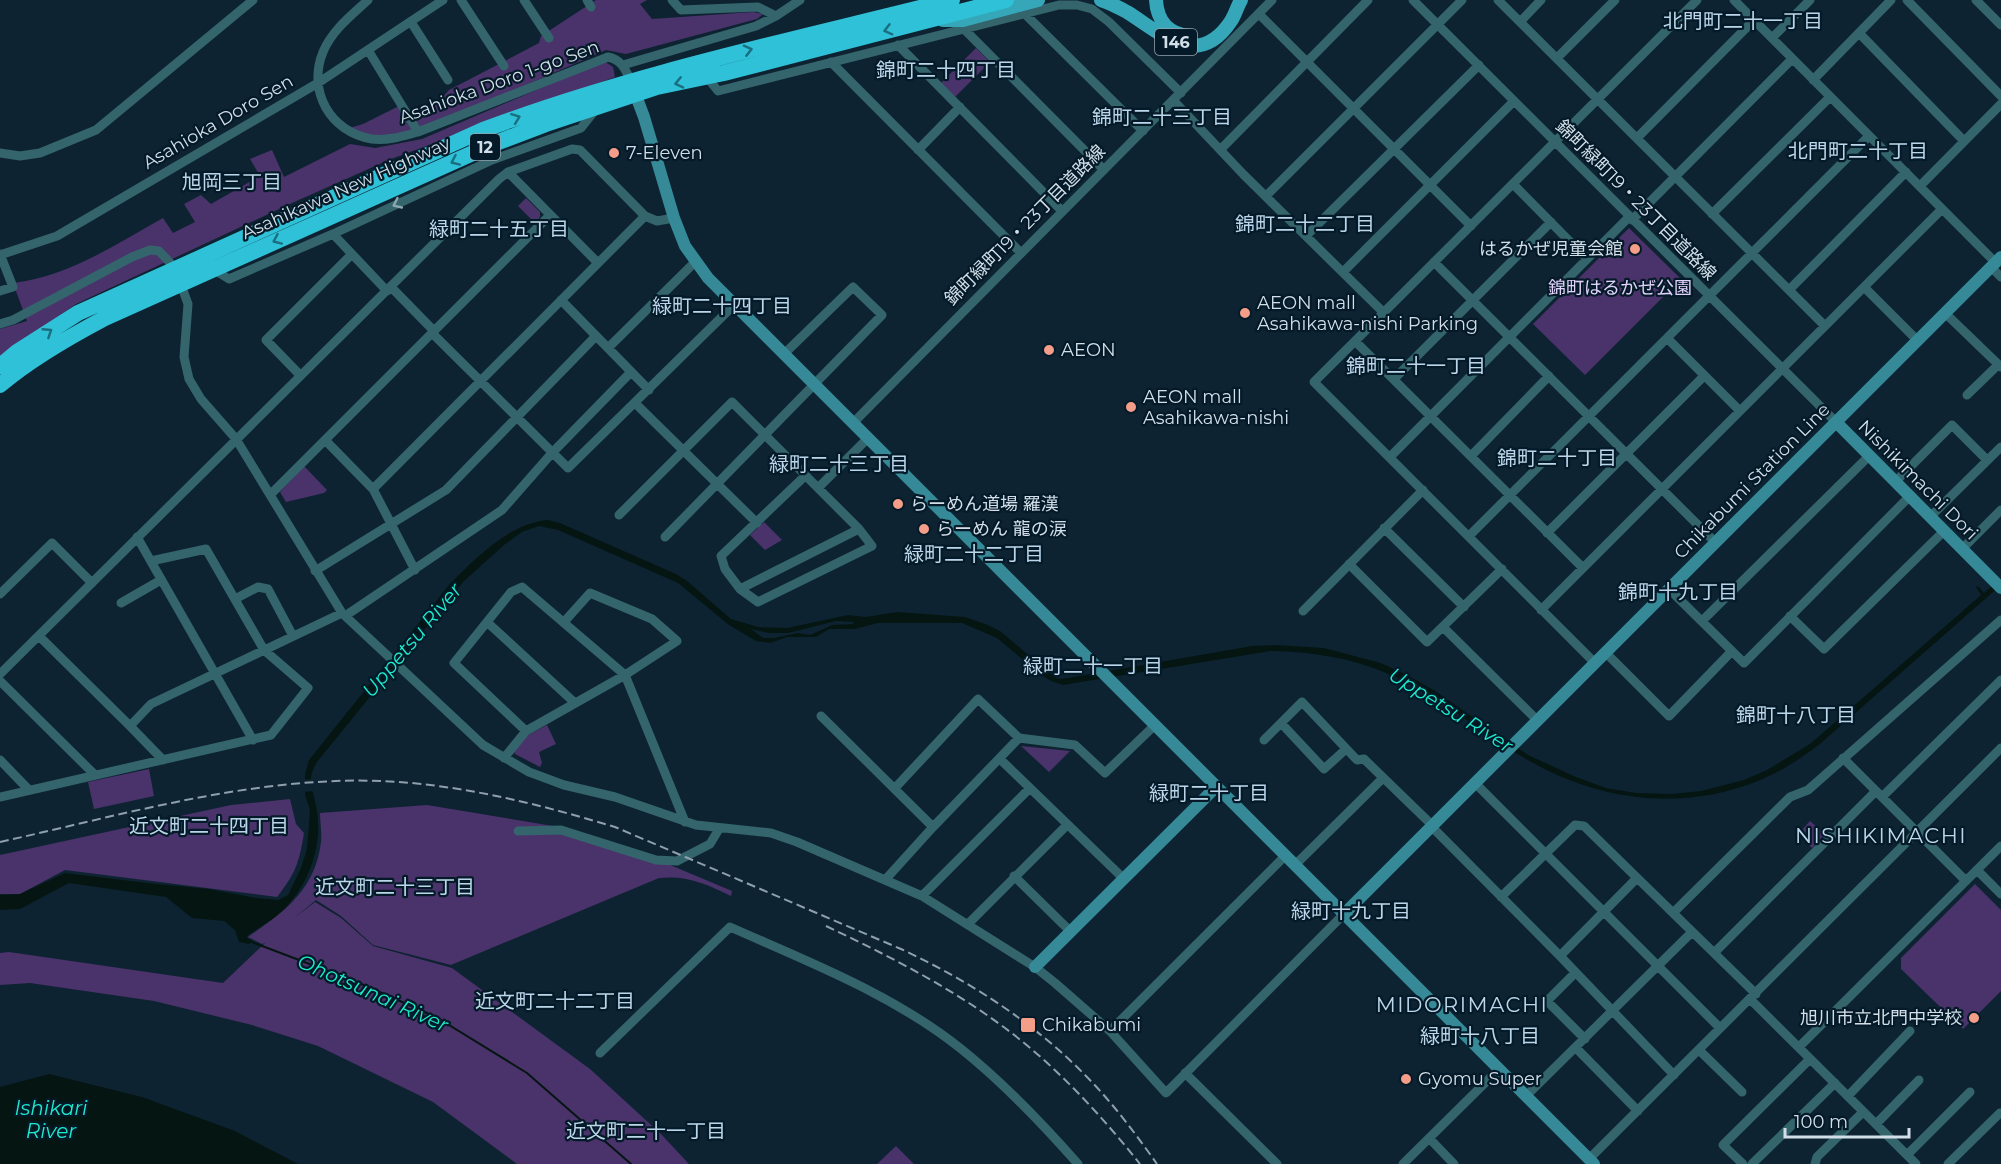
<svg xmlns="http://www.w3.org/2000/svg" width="2001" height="1164" font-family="Montserrat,'Noto Sans JP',sans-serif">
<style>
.green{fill:#4a326a}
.water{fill:#051612;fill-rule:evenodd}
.pier{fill:#0d2332}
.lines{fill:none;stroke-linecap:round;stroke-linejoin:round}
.stream{stroke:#051612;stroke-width:2}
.street{stroke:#34646c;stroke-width:9}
.secondary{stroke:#368997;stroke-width:12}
.primary{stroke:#35a7b8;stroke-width:14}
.highway{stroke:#2fc1d7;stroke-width:16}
.rail{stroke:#8f9fab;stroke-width:2;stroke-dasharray:9 4.5;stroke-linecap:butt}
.oneway{stroke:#1a6e80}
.oneway2{stroke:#8ba8b1}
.poi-dot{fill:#f49e89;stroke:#041a28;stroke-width:2}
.labels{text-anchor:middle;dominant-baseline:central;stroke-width:4.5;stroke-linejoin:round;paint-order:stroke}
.shield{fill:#041a28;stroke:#94a4af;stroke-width:1.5}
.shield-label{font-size:16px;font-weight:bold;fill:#d2dfe9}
.street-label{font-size:18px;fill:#d2dfe9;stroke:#041a28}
.poi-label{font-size:18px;fill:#d2dfe9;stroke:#041a28;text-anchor:start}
.park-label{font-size:18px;fill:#e1d2fc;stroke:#041a28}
.neighbourhood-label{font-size:20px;fill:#bbd6ea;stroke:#041a28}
.water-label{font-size:20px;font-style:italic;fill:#1eeacd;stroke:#041a28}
.quarter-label{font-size:21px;letter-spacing:1.5px;fill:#bbd6ea;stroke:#041a28}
</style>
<rect width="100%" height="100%" fill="#0d2332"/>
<path class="green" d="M596,0H647L640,4L652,19L753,12L763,14L757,19L626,54L606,50L433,126L385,140L346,129L363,124L399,106L407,118L431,110L449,90L539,43L541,36Z
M976,48L990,62L955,97L941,83Z
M604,61L613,67L615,77L391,159L292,203L76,304L0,357V329L27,321L13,283C70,276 114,245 163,218L173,233L195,222L184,204L201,195L211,204L260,176L250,159L272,150L284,177L350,144L375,148L422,139Z
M526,198L540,212V217L535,223L518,206Z
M1629,228L1681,279L1585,375L1533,324Z
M304,466L327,490L324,493L286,502L280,492Z
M764,522L782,540L765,550L750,535Z
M547,725L556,744L539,752L542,763L540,767L515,754L514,751L528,735Z
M1021,746L1070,751L1049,772Z
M149,769L154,796L94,809L88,782Z
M290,799L296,824L304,833C299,863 296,873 277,897L65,870L20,894H0V855L231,805Z
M427,805L553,826L625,846L732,891L731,896C706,884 688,875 659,878L451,965L373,945L341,916L316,900L294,918L315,902L341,918L373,946L452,968L590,1069L661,1134L689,1164H517L433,1102L318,1046L252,1025L154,1001L30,983L0,985V953L9,952L223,983L265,943L262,944L248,937C285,911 315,890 321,842C322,833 320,823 320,813Z
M1810,821L1825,834L1812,848L1798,834Z
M1975,884L2001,910V991L1963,1029L1901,969V958Z
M896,1146L914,1164H877Z"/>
<path class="water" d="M548,520L560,523L676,574L687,581L731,619L758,627L787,628L848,615L866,617L897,612L965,617L988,625L1000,631L1056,678L1062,679L1252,646L1276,645L1324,648L1381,663L1409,676L1435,691L1528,755L1576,777L1606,788L1636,793L1672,794L1701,791L1744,780L1767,770L1810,744L1981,595L1976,587L1978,586L1984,593L2001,578V585L1820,744C1801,758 1781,772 1758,781C1680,812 1598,801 1526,759C1479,732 1437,694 1386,673C1349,657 1311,652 1271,651L1063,685L1051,681L1040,674L997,638L962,623H878L855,629H829L816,637H787L770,643L756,641L729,625L678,583L558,530L539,526L522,532L504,545L463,582L317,762C305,782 314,790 317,811C322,845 311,879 288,905C277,918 261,926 247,936L248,939L252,940L249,944L239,942L235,930L224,921L192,918L166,897L69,883L20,909L0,910V895L20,894L65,873L156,884L209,889L256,898L278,900L288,895L301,868L307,849L310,810L305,795V774L309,760L449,585C475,558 510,523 548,520ZM836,621L854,622L853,624L832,625L810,635L798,633L774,638H763L751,629L769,633H788Z
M49,1074L142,1097L235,1131L298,1164H0V1087Z"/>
<path class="pier" d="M313,779L314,791L302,792V780Z"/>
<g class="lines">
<path class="stream" d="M249,941L357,982L436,1017L527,1073L631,1164"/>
<path class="street" d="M368,0C352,15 332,30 323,52C307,91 330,132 372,139C388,141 403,136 418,132L608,57C622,60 625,69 631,81
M461,0L504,66
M524,0L549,38
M587,0L591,7
M672,0L681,10L758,7L776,16
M1413,0L1836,422
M1498,0L1825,326
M1734,0L1996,263
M1907,0L2001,96
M1976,0L2001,25
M1025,14L1143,131
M1259,14L1471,226
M411,22L448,80
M1520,22L1541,0
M964,29L1104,170
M1859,33L1964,141
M1772,38L1810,0
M898,45L1062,211
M368,50L418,132
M1557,58L1615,0
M831,62L1021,253
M623,65L756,26L776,16L800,0
M706,76L718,91L1059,5H1077L1092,9L1109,22L1181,93
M1813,80L1891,0
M1174,101L1243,174L1384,313
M1637,138L1754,20
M1221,149L1368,0
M918,150L960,107
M0,153L20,156L40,153L96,130L253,0
M508,172L598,263
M1513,184L1587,259
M1920,186L2001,104
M1266,196L1462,0
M1712,214L1830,97
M1632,220L1792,59
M333,234L387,291
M1306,236L1479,65
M0,254L13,287L0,291
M0,255L57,236L318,83L443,0
M1434,262L1716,543
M1991,267L2001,277
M213,269L229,279L333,234L492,160L581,128L596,109
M1343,272L1514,101
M391,287L434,331
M1864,287L1918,341
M1789,290L1906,172
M561,300L649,390
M1945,313L2001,367
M0,324L13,320L132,257L150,250L159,251L175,268L188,304L184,357L189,379L201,399L236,439L342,613L483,745L529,772L564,785L615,797L696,825L771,833L797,842L922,896L1035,967L1055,983L1110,1031L1166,1093L1344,914
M432,333L568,468L734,305
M1667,338L1740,411
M1355,341L1583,568
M608,348L695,262
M300,375L266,340L351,255
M1394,379L1551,222
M1967,395L1998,365
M635,403L757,523
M853,423L1272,0
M325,440L373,489L415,570
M1471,456L1549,376
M1390,457L1629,217
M806,475L721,556L725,569L740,589L859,529
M1895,482L1952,425L1987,460
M818,488L868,438
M373,489L645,216
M270,495L550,215
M619,515L732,402L859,529L872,546L758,602L740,589
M1930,517L2001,447
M1384,528L1464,607
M1547,533L1704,376
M1469,536L1869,136
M137,537L253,740
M665,537L882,315L853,287L784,354
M1962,549L2001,510
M1349,564L1427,642L1502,569
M315,571L446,490L596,336
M1669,589L1744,663L1909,497
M0,594L52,543L92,583
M235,599L258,587L268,589L293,636
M121,603L161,580
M1541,610L1942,209
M1303,611L1423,490
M345,616L502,510L552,453L631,372
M1790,616L1824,649L1944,531
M1702,621L1869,456
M488,623L575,703
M1443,627L1538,721
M39,636L130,726L163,760
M1606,653L1669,716L1732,651
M1595,663L1314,382L1697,0
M0,674L499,179L508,172L572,149L580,150L645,216L657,221L674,218
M0,681L95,775
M821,716L933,827
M1281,723L1324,769L1346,749
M130,726L151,704L342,613
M526,731L454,663L511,592L522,587L625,675L685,822
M1264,740L1302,702L1357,760L1364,759L1433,826
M504,758L526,731L625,675L677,641L652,619L590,593L564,622
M1843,758L1966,881
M1000,759L1124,879
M0,760L29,790
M1475,783L1720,1028
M895,788L978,699L1019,738L1075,745L1105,773L1155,725
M0,797L271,735L308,688L264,650L206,549L151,561
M1882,797L2001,680
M1432,827L1560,956L1674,1075
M518,831L561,830L656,860L677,861L710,844L719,829
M1295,865L1383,778
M1977,870L2001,894
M1014,876L1071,932
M885,880L933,827L1019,738
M922,896L1030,788
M1501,897L1575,825L1584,826L1756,994
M1673,913L1790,797L1808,790L2001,620
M968,924L1067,825
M1714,953L1876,791
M1560,956L1637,878
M1575,973L1547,1001L1585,1039
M1750,999L1916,1164
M1110,1031L1286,855
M1799,1047L2001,846
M1576,1048L1638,1111
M1699,1050L1742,1092
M600,1053L730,927C809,962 892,994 960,1048C1004,1083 1041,1122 1078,1164
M1185,1073L1277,1164
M1526,1096L1692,932
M1848,1096L1910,1031
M1876,1124L1919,1080
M1429,1138L1454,1164
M1907,1155L1970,1092
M1589,1159L2001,748
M1403,1164L1499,1069
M1743,1164L1723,1145L1810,1059
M1752,1164L1835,1083
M1815,1164L1817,1157L1863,1112
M1948,1164L2000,1113L2001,1114"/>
<path class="secondary" d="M633,88L644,117L674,218L685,246L708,278L1594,1164
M1836,422L2001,588
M1344,914L2001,257
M1035,967L1217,786"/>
<path class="primary" d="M1101,0C1110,3 1118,7 1127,12C1161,33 1198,71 1231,21C1235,15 1237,7 1241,0
M1156,0C1157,20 1168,34 1189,36
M943,20H963L1038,0"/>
<path class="highway" d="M0,366L17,352L78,313L483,130C635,73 794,40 952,0
M0,385C32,358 69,337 105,318L493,144L546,124L657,87L724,73L1006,0"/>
<path class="rail" d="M0,842C136,812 280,768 421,784C487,791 552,808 615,827L901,949C969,981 1032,1021 1085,1075C1112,1102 1135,1133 1157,1164
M826,926C887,955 950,987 1005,1028C1056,1066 1101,1115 1140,1164"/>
</g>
<defs><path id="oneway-chevron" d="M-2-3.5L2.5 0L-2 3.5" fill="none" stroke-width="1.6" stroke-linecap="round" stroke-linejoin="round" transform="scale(1.5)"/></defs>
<g class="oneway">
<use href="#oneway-chevron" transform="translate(888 30) rotate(165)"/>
<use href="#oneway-chevron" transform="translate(748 50) rotate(-14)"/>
<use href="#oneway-chevron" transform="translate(679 83) rotate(167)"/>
<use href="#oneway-chevron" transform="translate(516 118) rotate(-21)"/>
<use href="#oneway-chevron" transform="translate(455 161) rotate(156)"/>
<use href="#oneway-chevron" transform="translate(277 240) rotate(156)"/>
<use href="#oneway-chevron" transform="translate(48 332) rotate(-33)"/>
</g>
<use class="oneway2" href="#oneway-chevron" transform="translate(397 204) rotate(155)"/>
<g class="poi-dot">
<circle cx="614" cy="153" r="6"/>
<circle cx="1635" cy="249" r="6"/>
<circle cx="1245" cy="313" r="6"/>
<circle cx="1049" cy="350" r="6"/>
<circle cx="1131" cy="407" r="6"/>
<circle cx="898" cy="504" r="6"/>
<circle cx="924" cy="529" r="6"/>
<circle cx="1974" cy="1018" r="6"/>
<rect x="1020" y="1017" width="16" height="16" rx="3"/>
<circle cx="1406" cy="1079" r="6"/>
</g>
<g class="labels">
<g class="shield">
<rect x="1155" y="29" width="42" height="26" rx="4.5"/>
<rect x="470" y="134" width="30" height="26" rx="4.5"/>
</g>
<g class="shield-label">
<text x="1176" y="42">146</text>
<text x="485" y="147">12</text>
</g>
<g class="street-label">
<text transform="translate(499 82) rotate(-20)">Asahioka Doro 1-go Sen</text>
<text transform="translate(218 122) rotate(-30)">Asahioka Doro Sen</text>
<text transform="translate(346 188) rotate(-24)">Asahikawa New Highway</text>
<text transform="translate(1636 200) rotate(45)">錦町緑町19・23丁目道路線</text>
<text transform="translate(1025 225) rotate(-45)">錦町緑町19・23丁目道路線</text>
<text transform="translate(1918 480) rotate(45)">Nishikimachi Dori</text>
<text transform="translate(1752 481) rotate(-45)">Chikabumi Station Line</text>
</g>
<g class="poi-label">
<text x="626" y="153">7-Eleven</text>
<text x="1623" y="249" text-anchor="end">はるかぜ児童会館</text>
<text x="1257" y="303">AEON mall<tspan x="1257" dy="21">Asahikawa-nishi Parking</tspan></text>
<text x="1061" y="350">AEON</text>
<text x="1143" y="397">AEON mall<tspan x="1143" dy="21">Asahikawa-nishi</tspan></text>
<text x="910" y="504">らーめん道場 羅漢</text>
<text x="936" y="529">らーめん 龍の涙</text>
<text x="1962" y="1018" text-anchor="end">旭川市立北門中学校</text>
<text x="1042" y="1025">Chikabumi</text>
<text x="1418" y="1079">Gyomu Super</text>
</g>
<g class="park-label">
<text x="1620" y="288">錦町はるかぜ公園</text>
</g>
<g class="neighbourhood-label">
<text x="1743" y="21">北門町二十一丁目</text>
<text x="946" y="70">錦町二十四丁目</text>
<text x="1162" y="117">錦町二十三丁目</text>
<text x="1858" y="151">北門町二十丁目</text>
<text x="232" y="182">旭岡三丁目</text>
<text x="1305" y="224">錦町二十二丁目</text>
<text x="499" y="229">緑町二十五丁目</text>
<text x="722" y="306">緑町二十四丁目</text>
<text x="1416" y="366">錦町二十一丁目</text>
<text x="1557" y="458">錦町二十丁目</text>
<text x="839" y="464">緑町二十三丁目</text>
<text x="974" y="554">緑町二十二丁目</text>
<text x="1678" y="592">錦町十九丁目</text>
<text x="1093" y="666">緑町二十一丁目</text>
<text x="1796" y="715">錦町十八丁目</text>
<text x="1209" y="793">緑町二十丁目</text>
<text x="209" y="826">近文町二十四丁目</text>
<text x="395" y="887">近文町二十三丁目</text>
<text x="1351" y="911">緑町十九丁目</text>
<text x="555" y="1001">近文町二十二丁目</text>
<text x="1480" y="1036">緑町十八丁目</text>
<text x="646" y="1131">近文町二十一丁目</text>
</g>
<g class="water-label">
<text transform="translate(412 640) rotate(-50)">Uppetsu River</text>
<text transform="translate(1451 710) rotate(32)">Uppetsu River</text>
<text transform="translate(373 993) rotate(24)">Ohotsunai River</text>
<text x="51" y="1108">Ishikari<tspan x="51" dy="23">River</tspan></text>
</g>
<g class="quarter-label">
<text x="1881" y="835">NISHIKIMACHI</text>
<text x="1462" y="1004">MIDORIMACHI</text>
</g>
</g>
<path d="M1785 1128v9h124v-9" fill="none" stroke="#d2dfe9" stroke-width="3"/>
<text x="1794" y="1128" font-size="18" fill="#d2dfe9" stroke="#041a28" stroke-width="4.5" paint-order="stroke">100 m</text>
</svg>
